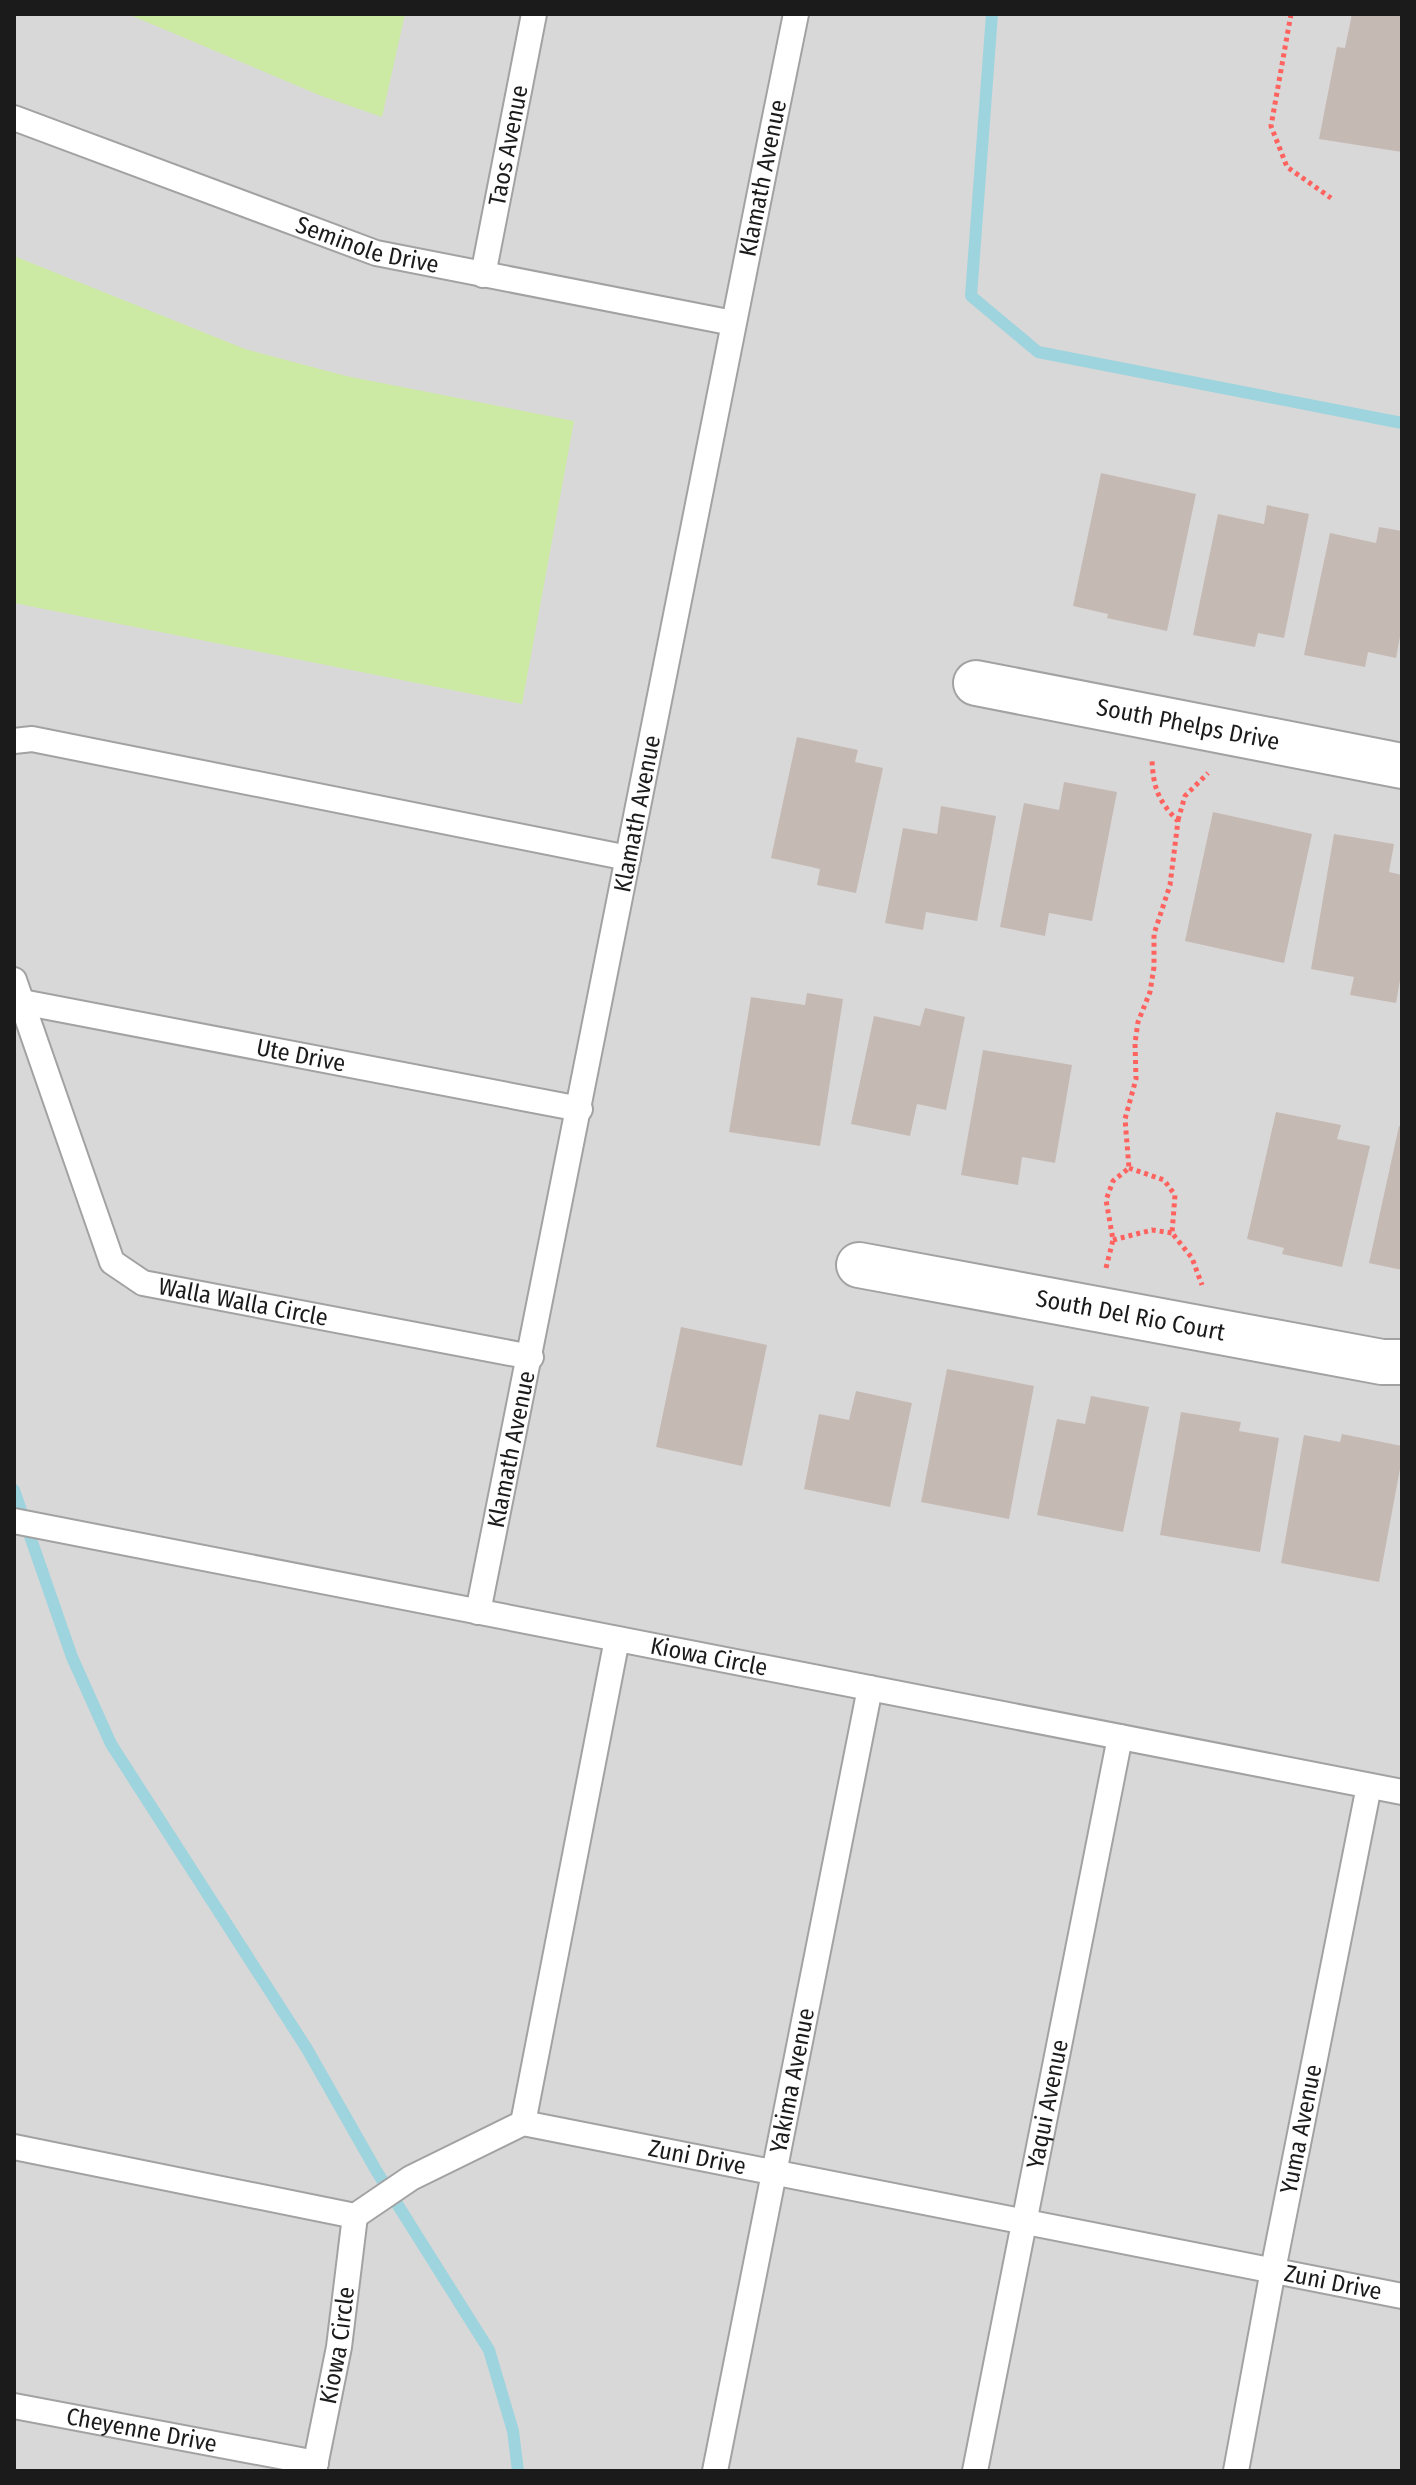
<svg xmlns="http://www.w3.org/2000/svg" width="1416" height="2485" font-family="'Fira Sans Condensed',sans-serif">
<style>
.residential{fill:#d9d8d8}
.grass{fill:#cceaa3}
.lines{fill:none;stroke-linecap:round;stroke-linejoin:round}
.stream{stroke:#9ed4dd;stroke-width:12}
.building{fill:#c5b9b3}
.service-casing{stroke:#a2a2a2;stroke-width:28}
.minor-casing{stroke:#a2a2a2;stroke-width:48}
.path{stroke:#fe6360;stroke-width:5;stroke-dasharray:4 4;stroke-linecap:butt}
.service{stroke:#fff;stroke-width:24}
.minor{stroke:#fff;stroke-width:44}
.labels{text-anchor:middle;dominant-baseline:central;stroke-width:7;stroke-linejoin:round;paint-order:stroke}
.street-label{font-size:24px;fill:#1b1b1b;stroke:#fff}
</style>
<rect width="100%" height="100%" fill="#ede8e0"/>
<path class="residential" d="M14,14H1402V2471H14Z"/>
<path class="grass" d="M128,14H405L382,117L319,95Z
M14,256L245,349L346,376L574,421L522,704L14,603Z"/>
<g class="lines">
<path class="stream" d="M992,14L971,296L1038,352L1402,423
M14,1490L72,1657L111,1744L307,2049L377,2172L489,2350L513,2431L518,2471"/>
</g>
<path class="building" d="M1352,14H1402V152L1319,139L1337,47L1345,48Z
M1101,473L1196,494L1167,631L1107,618L1108,614L1073,606Z
M1267,505L1309,514L1284,638L1258,633L1255,647L1193,635L1218,514L1264,524Z
M1379,527L1402,531V626L1396,658L1368,652L1365,667L1304,655L1330,533L1376,543Z
M797,737L858,750L855,762L883,768L856,893L817,885L820,869L771,858Z
M1064,782L1117,792L1092,921L1049,913L1045,936L1000,927L1024,803L1059,810Z
M941,806L996,816L977,921L926,912L923,930L885,923L903,828L937,834Z
M1213,812L1312,834L1284,963L1185,941Z
M1334,834L1394,844L1389,872L1402,875V969L1396,1003L1350,995L1354,977L1311,969Z
M807,993L843,999L820,1146L729,1132L751,997L805,1005Z
M925,1008L965,1017L946,1110L917,1104L910,1136L851,1124L874,1016L920,1026Z
M983,1050L1072,1065L1055,1163L1022,1157L1018,1185L961,1175Z
M1276,1112L1341,1125L1337,1139L1370,1146L1342,1267L1282,1254L1284,1248L1247,1239Z
M1399,1126L1402,1127V1270L1369,1263Z
M681,1327L767,1345L742,1466L656,1447Z
M947,1369L1034,1386L1009,1519L921,1502Z
M856,1391L912,1403L890,1507L804,1489L819,1414L849,1420Z
M1091,1396L1149,1407L1123,1532L1037,1515L1057,1419L1085,1424Z
M1181,1412L1241,1422L1239,1431L1279,1438L1260,1552L1160,1535Z
M1342,1434L1402,1446V1458L1379,1582L1281,1563L1304,1435L1340,1442Z"/>
<g class="lines">
<g class="service-casing">
<g id="service">
<path id="s1" d="M14,118L376,253L733,323"/>
<path id="s2" d="M483,275L534,14"/>
<path d="M14,741L32,739L628,858"/>
<path id="s3" d="M14,980L112,1262L143,1283L531,1357"/>
<path id="s4" d="M22,1002L580,1109"/>
<path id="s5" d="M14,1521L1402,1792"/>
<path id="s6" d="M478,1612C588,1080 687,546 796,14"/>
<path d="M523,2123L617,1639"/>
<path id="s7" d="M14,2147L355,2216L411,2178L523,2123L1402,2296"/>
<path id="s8" d="M14,2406L316,2463"/>
<path id="s9" d="M314,2471L339,2347L355,2216"/>
<path id="s10" d="M715,2471L870,1688"/>
<path id="s11" d="M975,2471L1120,1737"/>
<path id="s12" d="M1236,2471L1273,2270L1369,1786"/>
</g>
</g>
<g class="minor-casing">
<g id="minor">
<path id="s13" d="M976,683L1402,766"/>
<path id="s14" d="M859,1265L1382,1362H1402"/>
</g>
</g>
<path class="path" d="M1291,14L1271,126L1287,167L1331,198
M1178,820L1185,796L1208,773
M1129,1168L1164,1180L1175,1195L1172,1233L1192,1258L1202,1285
M1113,1240L1152,1230L1172,1233
M1106,1268L1113,1240L1106,1200L1113,1181L1129,1168L1125,1119L1136,1079L1135,1043L1138,1022L1150,992L1154,967V934L1170,885L1178,821C1158,801 1153,787 1152,759"/>
<use href="#service" class="service"/>
<use href="#minor" class="minor"/>
</g>
<g class="labels">
<g class="street-label">
<text stroke="none"><textPath href="#s2" startOffset="132">Taos Avenue</textPath></text>
<text stroke="none"><textPath href="#s6" startOffset="1462">Klamath Avenue</textPath></text>
<text stroke="none"><textPath href="#s1" startOffset="376">Seminole Drive</textPath></text>
<text stroke="none"><textPath href="#s13" startOffset="216">South Phelps Drive</textPath></text>
<text stroke="none"><textPath href="#s6" startOffset="814">Klamath Avenue</textPath></text>
<text stroke="none"><textPath href="#s4" startOffset="284">Ute Drive</textPath></text>
<text stroke="none"><textPath href="#s3" startOffset="438">Walla Walla Circle</textPath></text>
<text stroke="none"><textPath href="#s14" startOffset="276">South Del Rio Court</textPath></text>
<text stroke="none"><textPath href="#s6" startOffset="166">Klamath Avenue</textPath></text>
<text stroke="none"><textPath href="#s5" startOffset="708">Kiowa Circle</textPath></text>
<text stroke="none"><textPath href="#s10" startOffset="398">Yakima Avenue</textPath></text>
<text stroke="none"><textPath href="#s11" startOffset="374">Yaqui Avenue</textPath></text>
<text stroke="none"><textPath href="#s12" startOffset="348">Yuma Avenue</textPath></text>
<text stroke="none"><textPath href="#s7" startOffset="718">Zuni Drive</textPath></text>
<text stroke="none"><textPath href="#s7" startOffset="1366">Zuni Drive</textPath></text>
<text stroke="none"><textPath href="#s9" startOffset="128">Kiowa Circle</textPath></text>
<text stroke="none"><textPath href="#s8" startOffset="130">Cheyenne Drive</textPath></text>
</g>
</g>
<rect width="1416" height="2485" fill="none" stroke="#1b1b1b" stroke-width="32"/>
</svg>
